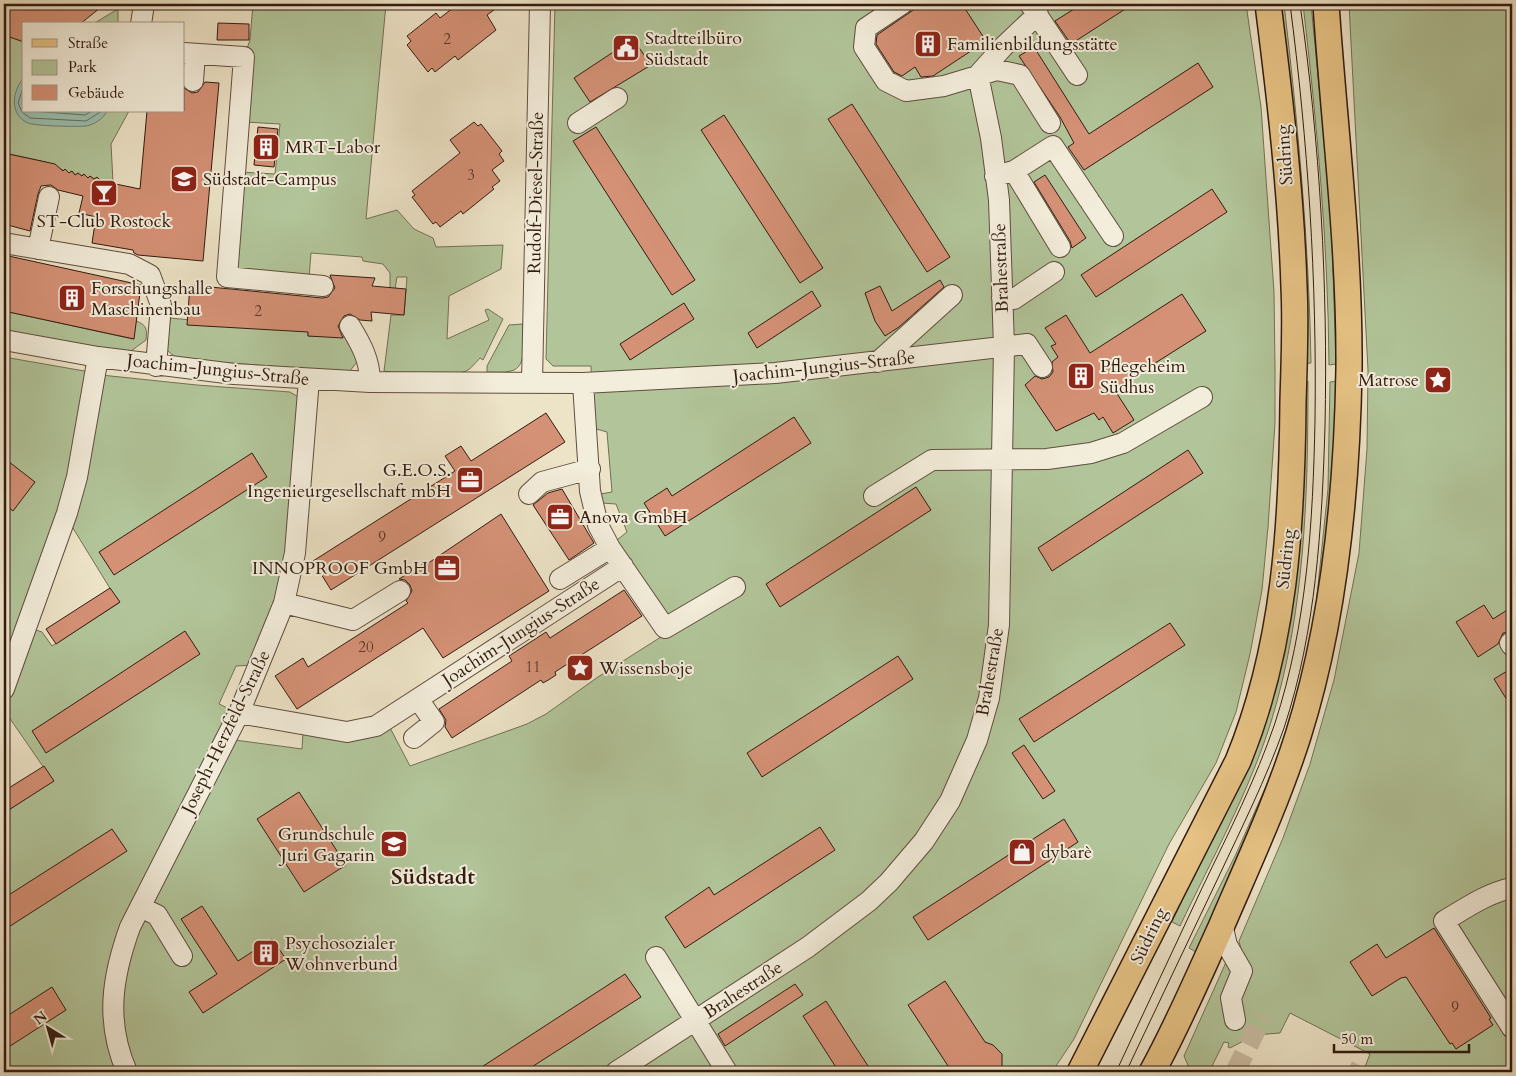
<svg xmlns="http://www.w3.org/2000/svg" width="1516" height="1076" font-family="Cardo,serif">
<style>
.green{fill:#b2c59a;stroke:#727055}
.water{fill:#9abfaf;stroke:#707d6f}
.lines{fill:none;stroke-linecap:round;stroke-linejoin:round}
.shore{stroke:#666d60;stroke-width:1}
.building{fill:#d59176;stroke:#321b10}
.minor-tunnel{stroke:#c8bba2;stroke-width:20;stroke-dasharray:20 10;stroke-linecap:butt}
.minor-casing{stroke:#614d3e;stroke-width:22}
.major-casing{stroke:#321b10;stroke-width:28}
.minor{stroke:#f3eddb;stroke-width:20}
.major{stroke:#e6c284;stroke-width:25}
.tram{stroke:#321b10;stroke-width:1}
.labels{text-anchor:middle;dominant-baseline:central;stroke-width:4;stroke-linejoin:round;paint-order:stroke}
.number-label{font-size:15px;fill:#5b382a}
.poi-label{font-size:18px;fill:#321b10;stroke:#f3eddb;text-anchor:start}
.street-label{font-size:18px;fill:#321b10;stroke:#f3eddb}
.district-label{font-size:22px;font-weight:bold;fill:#321b10;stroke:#f3eddb}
</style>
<rect width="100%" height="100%" fill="#ede3c7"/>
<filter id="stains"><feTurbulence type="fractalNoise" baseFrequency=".004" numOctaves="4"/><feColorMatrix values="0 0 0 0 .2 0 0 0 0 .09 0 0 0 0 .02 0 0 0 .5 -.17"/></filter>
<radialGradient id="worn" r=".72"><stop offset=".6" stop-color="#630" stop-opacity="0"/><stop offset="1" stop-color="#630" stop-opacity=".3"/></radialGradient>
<path class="green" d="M253,4H386L366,219L397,210L414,229L433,238L436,247L503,245L501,269L449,296L447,339L489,320L485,310L488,309L503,319L483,360L480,358C476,362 471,369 466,371C455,376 397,374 384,371L391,315H404L407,277H397L395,289L390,288V273L383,264L363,261L362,257L311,253L309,278L232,273L241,172L275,174L280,124L245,122L244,57L250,40Z
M555,4H1246L1261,107L1274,292L1275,368V423L1268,527L1262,590L1250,654L1236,712L1216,763L1169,844L1074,1039L1052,1072H4V813L53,781L4,710V701L33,629L42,632L52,646L119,603L68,520L101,375L197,385L290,392L300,398L285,568L254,665L236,666L219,704L234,711L220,738L302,749L303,733L388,724L410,766L527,724L546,714L598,677L664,635L617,540L627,532L616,504L601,503L600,494L612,492L607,432L593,428L591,366H553L546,359Z
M1276,4H1284C1298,123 1309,243 1311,363L1301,364Z
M1303,4H1311L1331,210L1336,364L1329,365C1328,243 1317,124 1303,4Z
M1349,4H1512V1072H1363L1370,1054L1290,1013L1280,1033L1255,1035L1230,1048L1228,1047L1229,1043L1224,1042L1209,1072H1191L1184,1056L1227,960L1233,965L1232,1026L1243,1005L1239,1003L1241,949L1239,941L1283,838L1310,764L1334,680L1359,553L1367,449L1368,370Z
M118,9V24H93Z
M4,35L24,42V111H129L111,144L113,182L94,179L90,176L88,178L84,174L81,176L78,173L75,175L72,171L69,173L46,162L4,153Z
M4,311L133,339L136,321C147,325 147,329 146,340L131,351L119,352L4,333Z
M170,318L308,331V336L351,337L357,362L349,372L177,359L167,350Z
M523,324C523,337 528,368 511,371C504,373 495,372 487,372V366L509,325Z
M4,357L90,372L75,464L4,660Z
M1301,381H1308C1308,495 1305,612 1271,722C1249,792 1212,859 1180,926L1172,922L1257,739Z
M1338,381L1332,491L1318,607L1303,675L1316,605L1328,489L1330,382Z
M1271,775L1259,814L1199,954L1189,948L1236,854Z"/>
<path class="water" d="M24,78V111H107C104,118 94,125 86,126C78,127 35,126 28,123C9,115 12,90 24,78Z"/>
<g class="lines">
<path class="shore" d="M24,85L18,103L22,112L30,118L86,121L102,111
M31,111L85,115L92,111"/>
</g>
<path class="building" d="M4,4H105L80,24H24V42L4,35Z
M458,4H502L487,15L496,30L458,60L455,56L435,72L432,68L428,72L407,45L411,41L407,36L436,13L440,18Z
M922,4H962L986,41L933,76L921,77L915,67L902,76L894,72L876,44L877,35Z
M1082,4H1133L1071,44L1055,21Z
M218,23L249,24V40H217Z
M633,39L651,65L590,102L574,78Z
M1034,47L1089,134L1198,63L1213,87L1084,170L1068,147L1074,143L1060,117L1019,56Z
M205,82L219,83L203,261L138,255L134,253L133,250L92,243L96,217L79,213L83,196L58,190L51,185L41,186L38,194L30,231L4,224V153L55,164L63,171L65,169L69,173L72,171L75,175L78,173L82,176L84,174L88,178L90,176L94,179L97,177L101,181L140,189L147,111H184V88L192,93L198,92Z
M852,104L950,257L927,272L828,119Z
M724,115L823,268L800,283L701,130Z
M474,122L478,126L481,124L502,151L499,154L504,161L492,170L500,181L492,187L494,189L463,214L461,211L440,227L436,222L433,224L412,197L415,195L412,191L460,153L450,140Z
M258,127L278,129L274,167L254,165Z
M596,127L695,280L672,295L573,141Z
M1045,175L1086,238L1072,248L1070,241L1034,182Z
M1212,189L1227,212L1096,297L1081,275Z
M4,255L141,285L134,339L4,311Z
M330,275L375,278L372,286L406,289L404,315L371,312L372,321L360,320L350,314L344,316L338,326L343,338L308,336V332L187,325L190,285L322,298L328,297L335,288Z
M940,280L944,287L899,327L885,336L875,321L865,293L880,286L892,311Z
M812,291L821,306L757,348L748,333Z
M1182,294L1206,331L1114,389L1134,420L1113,433L1103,417L1099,420L1094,413L1056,431L1025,385L1035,376L1042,379L1049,377L1053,372L1052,362L1058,357L1051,346L1056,344L1045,328L1066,315L1090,353Z
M684,303L694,319L630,360L620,344Z
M546,413L565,442L331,590L313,561L455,471L445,456L461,446L471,461Z
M794,417L811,443L665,536L644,503L667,488L672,496Z
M1188,450L1203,473L1052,571L1038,548Z
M252,453L267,477L114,575L99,552Z
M4,458L35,482L13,511L4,504Z
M916,487L931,510L780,607L766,584Z
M562,489L594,543L569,560L533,505L548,493Z
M501,514L549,591L443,658L423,628L297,709L275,676L303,658L308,667L408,603L406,601L412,591L410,585L405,580L399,579L423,564L424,566Z
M110,588L120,602L56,644L46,629Z
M624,590L642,616L555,672L556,675L550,679L543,683L541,680L452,738L445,727L446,720L439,709L512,661L509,656L546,632L550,638Z
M1484,605L1493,619L1512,607V632L1503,633L1498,644L1478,657L1456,622Z
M1170,623L1185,645L1034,742L1019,719Z
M185,631L200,654L46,753L32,731Z
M898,656L913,679L762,777L747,753Z
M1512,668V708L1494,679Z
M1024,745L1055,791L1043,799L1012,753Z
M44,766L54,781L4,813V791Z
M299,792L346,865L304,892L257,819Z
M1064,819L1078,842L928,940L913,917Z
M820,827L835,850L685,948L665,917L709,887L714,895Z
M112,829L127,851L4,930V898Z
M202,906L238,961L272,939L286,959L203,1013L189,992L217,974L181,919Z
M1434,928L1491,1018L1489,1019L1493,1025L1456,1049L1452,1043L1450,1044L1406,977L1401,978L1372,996L1350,962L1377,944L1386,958Z
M625,974L641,997L524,1072H474Z
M945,981L985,1042L993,1045L1002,1054V1072H952L908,1005Z
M795,984L803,995L725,1046L718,1034Z
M52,987L66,1010L4,1050V1018Z
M826,1001L851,1040L872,1072H839L803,1016Z"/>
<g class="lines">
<path class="minor-tunnel" d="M1235,1072L1263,1016
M1358,1072L1361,1066"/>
<g class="minor-casing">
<path id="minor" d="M902,4L866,28L864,47L886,81L906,91L944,86L997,70L1020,75L1050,123
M1030,4L1077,75
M141,24L144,4
M184,53L244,57L227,277L323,286
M193,81L195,54
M578,123L617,98
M1014,171L1060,247
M995,176L1014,171L1053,146L1089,200
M1091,203L1113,236
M4,243L129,264L150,275L161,305L156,366
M38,249L49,197
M1002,298L1014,299L1054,272
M350,326C361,344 370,360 370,382
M4,340L98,357L234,374L370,382L583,383L775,373L1027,344L1042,367
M878,362L952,295
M532,382L540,4
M583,383L590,491L598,525L610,548L665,628L735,587
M529,494L542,482L590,469
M874,496L932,460L1047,459L1091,453L1123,443L1202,397
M560,579L610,548
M284,603L353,620L400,591
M1510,643L1512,646
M4,689L67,513L77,477L98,357
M239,713L347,732L376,726L623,566
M414,738L434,722L418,699
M1512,888C1487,893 1466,908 1444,921L1512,1028
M140,907L157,915L182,956
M1222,924L1227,945L1242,971L1231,998L1235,1020
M656,957L727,1072
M127,1072C105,1022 112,977 130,927L239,713L284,603L295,553L309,379
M616,1072L808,947L869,901L889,882L924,841L950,801L977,740L989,698L999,625L1004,347L999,200L991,138L978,75L1003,47L1038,14"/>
</g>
<g class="major-casing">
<path id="major" d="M1080,1072L1238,761C1285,647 1292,524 1293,402C1294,364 1296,325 1294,287C1291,192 1280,98 1268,4
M1152,1072C1178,1025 1199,975 1221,927C1248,864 1277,802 1298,736C1335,619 1347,492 1349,369C1350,247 1334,125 1326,4"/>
</g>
<use href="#minor" class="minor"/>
<use href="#major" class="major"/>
<path class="tram" d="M1116,1072C1145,1010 1174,948 1203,886C1229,832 1256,779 1275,723C1307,625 1313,522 1315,420C1317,281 1308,142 1290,4
M1126,1072C1157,1007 1188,941 1219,876C1242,827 1266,779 1284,728C1316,631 1322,527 1325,426C1328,285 1320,143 1300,4"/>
</g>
<defs>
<g id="building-square" transform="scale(1.4375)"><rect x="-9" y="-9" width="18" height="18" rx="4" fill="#8f2418" stroke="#f3eddb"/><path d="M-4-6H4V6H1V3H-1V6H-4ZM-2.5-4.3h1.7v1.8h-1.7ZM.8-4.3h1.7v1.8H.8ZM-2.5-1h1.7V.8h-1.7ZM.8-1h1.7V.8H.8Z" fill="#fff"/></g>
<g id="civic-square" transform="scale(1.4375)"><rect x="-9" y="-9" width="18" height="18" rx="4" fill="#8f2418" stroke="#f3eddb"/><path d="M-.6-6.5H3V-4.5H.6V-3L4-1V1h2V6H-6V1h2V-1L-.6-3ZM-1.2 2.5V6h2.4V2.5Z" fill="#fff"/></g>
<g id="university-square" transform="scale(1.4375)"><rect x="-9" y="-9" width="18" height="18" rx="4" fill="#8f2418" stroke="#f3eddb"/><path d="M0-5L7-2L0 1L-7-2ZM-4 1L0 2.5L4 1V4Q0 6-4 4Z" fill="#fff"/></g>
<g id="bar-square" transform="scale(1.4375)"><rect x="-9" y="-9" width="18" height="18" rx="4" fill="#8f2418" stroke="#f3eddb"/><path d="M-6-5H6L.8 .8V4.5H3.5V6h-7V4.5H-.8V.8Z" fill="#fff"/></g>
<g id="sight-square" transform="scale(1.4375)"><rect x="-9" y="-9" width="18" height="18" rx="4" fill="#8f2418" stroke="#f3eddb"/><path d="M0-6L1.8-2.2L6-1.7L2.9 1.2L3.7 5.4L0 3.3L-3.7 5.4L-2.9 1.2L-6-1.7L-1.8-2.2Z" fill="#fff"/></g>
<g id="office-square" transform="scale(1.4375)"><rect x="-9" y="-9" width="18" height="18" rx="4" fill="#8f2418" stroke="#f3eddb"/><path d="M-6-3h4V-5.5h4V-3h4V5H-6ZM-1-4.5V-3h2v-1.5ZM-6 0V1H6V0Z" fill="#fff"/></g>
<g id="school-square" transform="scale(1.4375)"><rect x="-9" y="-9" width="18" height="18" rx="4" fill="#8f2418" stroke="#f3eddb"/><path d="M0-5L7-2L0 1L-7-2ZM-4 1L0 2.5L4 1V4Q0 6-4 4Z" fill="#fff"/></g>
<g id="shop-square" transform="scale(1.4375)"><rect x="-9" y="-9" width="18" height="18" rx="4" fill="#8f2418" stroke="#f3eddb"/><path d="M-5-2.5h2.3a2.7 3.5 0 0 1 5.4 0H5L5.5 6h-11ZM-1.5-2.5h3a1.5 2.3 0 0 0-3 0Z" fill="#fff"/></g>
</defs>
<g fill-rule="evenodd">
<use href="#building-square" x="928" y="44"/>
<use href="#civic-square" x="626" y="48"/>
<use href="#building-square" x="266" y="147"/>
<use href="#university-square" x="184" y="179"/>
<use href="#bar-square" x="104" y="193"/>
<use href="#building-square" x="72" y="298"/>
<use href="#building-square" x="1081" y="376"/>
<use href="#sight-square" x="1438" y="380"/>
<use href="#office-square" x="470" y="480"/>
<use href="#office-square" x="560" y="517"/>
<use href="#office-square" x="447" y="568"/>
<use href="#sight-square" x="580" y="668"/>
<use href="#school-square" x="394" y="844"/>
<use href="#shop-square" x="1022" y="852"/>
<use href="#building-square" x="266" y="953"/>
</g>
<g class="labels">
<g class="number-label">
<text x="447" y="39">2</text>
<text x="471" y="175">3</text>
<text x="258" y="311">2</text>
<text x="382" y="537">9</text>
<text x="366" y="647">20</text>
<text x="533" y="667">11</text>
<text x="1455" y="1007">9</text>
</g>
<g class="poi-label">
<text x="645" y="38">Stadtteilbüro<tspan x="645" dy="21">Südstadt</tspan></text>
<text x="947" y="44">Familienbildungsstätte</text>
<text x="285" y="147">MRT-Labor</text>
<text x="203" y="179">Südstadt-Campus</text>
<text x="104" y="221" text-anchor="middle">ST-Club Rostock</text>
<text x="91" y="288">Forschungshalle<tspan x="91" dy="21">Maschinenbau</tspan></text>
<text x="1100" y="366">Pflegeheim<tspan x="1100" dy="21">Südhus</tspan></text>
<text x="1419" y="380" text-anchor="end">Matrose</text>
<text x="451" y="470" text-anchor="end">G.E.O.S.<tspan x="451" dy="21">Ingenieurgesellschaft mbH</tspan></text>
<text x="579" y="517">Anova GmbH</text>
<text x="428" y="568" text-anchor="end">INNOPROOF GmbH</text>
<text x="599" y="668">Wissensboje</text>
<text x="375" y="834" text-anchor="end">Grundschule<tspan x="375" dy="21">Juri Gagarin</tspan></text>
<text x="1041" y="852">dybarè</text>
<text x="285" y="943">Psychosozialer<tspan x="285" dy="21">Wohnverbund</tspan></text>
</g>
<g class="street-label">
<text transform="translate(1285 155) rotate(-94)">Südring</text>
<text transform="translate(536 193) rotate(-89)">Rudolf-Diesel-Straße</text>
<text transform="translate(1001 268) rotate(-92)">Brahestraße</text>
<text transform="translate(824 367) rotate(-6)">Joachim-Jungius-Straße</text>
<text transform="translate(218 370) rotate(6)">Joachim-Jungius-Straße</text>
<text transform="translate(1286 559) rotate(-84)">Südring</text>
<text transform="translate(521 632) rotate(-33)">Joachim-Jungius-Straße</text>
<text transform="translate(990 672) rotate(-80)">Brahestraße</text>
<text transform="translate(226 732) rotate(-64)">Joseph-Herzfeld-Straße</text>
<text transform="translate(1149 936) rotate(-64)">Südring</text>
<text transform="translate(743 990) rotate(-33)">Brahestraße</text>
</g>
<g class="district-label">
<text x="433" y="877">Südstadt</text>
</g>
</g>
<rect width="1516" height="1076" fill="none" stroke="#ede3c7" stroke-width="20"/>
<rect x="5" y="5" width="1506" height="1066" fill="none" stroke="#321b10" stroke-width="2.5"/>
<rect x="10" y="10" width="1496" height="1056" fill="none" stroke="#321b10"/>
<rect x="22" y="22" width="162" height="90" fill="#f3eddb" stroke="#a6998a"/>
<rect x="32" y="39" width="25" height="8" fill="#e6c284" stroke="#a6998a"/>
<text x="68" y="48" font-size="15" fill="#321b10">Straße</text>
<rect x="32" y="60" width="25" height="15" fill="#b2c59a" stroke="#a6998a"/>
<text x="68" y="72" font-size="15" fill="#321b10">Park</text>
<rect x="32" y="85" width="25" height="15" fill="#d59176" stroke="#a6998a"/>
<text x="68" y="98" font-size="15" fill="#321b10">Gebäude</text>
<g transform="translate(48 1028) rotate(323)" stroke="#f3eddb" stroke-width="4" paint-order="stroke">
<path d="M0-4L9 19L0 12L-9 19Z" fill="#321b10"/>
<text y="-8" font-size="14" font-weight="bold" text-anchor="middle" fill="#321b10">N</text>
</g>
<path d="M1334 1044v8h135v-8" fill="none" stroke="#321b10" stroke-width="2.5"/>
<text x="1341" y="1044" font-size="15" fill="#321b10" stroke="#f3eddb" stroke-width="4" paint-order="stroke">50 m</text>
<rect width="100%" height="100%" filter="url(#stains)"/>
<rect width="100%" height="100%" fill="url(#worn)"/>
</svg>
